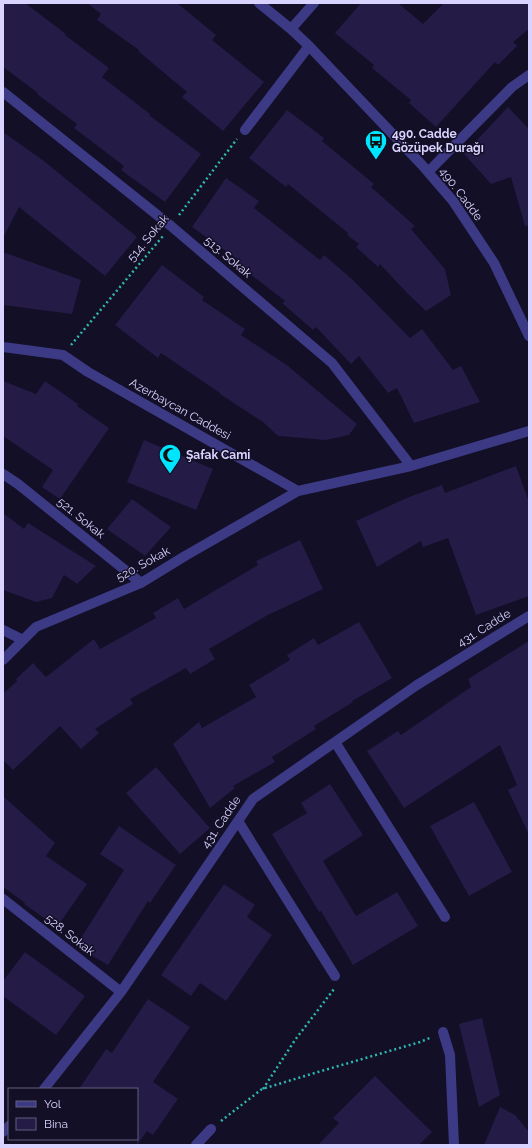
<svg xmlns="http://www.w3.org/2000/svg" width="532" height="1148" font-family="Raleway,sans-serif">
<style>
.building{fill:#241b47}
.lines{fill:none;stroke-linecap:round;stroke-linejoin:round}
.path{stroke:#2fb8b0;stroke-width:2.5;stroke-dasharray:2 3;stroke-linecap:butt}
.minor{stroke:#3d3a85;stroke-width:10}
.labels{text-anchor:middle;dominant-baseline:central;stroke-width:3;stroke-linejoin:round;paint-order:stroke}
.poi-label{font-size:12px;font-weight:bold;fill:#d9d4ff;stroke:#130f26;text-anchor:start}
.street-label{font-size:12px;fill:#d9d4ff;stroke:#130f26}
</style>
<rect width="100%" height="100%" fill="#130f26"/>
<path class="building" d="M3,3H25L66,34L65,35L109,68L102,77L150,114L149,115L201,154L165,202L121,170L124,166L74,128L77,124L37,94L38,93L3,67Z
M87,3H177L216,35L212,40L264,82L223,131L182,97L187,92L138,51L139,50L97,20L101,14Z
M361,3H398L423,24L444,3H529V29L513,42L517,46L498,65L495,62L436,127L409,103L411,100L372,68L374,65L335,33Z
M508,107L529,129V225L525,226L511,177L491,184L464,154Z
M287,110L324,138L322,141L374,184L371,187L415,226L411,229L445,269L451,295L426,311L408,294L380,264L378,267L356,247L359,244L347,235L348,233L288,184L286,187L249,158Z
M3,132L44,161L137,237L105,276L19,207L3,238Z
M226,178L259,201L254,208L320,260L324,255L353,280L410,338L422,329L453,370L461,366L480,402L414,423L397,388L388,393L359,356L351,364L316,327L313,330L282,303L285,301L237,264L240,261L192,227Z
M3,252L81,280L72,314L3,305Z
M162,265L204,297L202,300L245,329L241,335L288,366L357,424L349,435L326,440L278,436L263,422L220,394V393L161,353L158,358L115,325Z
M3,381L36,394L45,381L78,404L77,406L109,428L60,499L42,487L53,470L3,436Z
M144,440L213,469L196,510L127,482Z
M516,466L529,502V596L476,615L448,538L423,547L421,541L377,567L356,521L409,497L442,485L445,493Z
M132,499L171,527L145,556L107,529Z
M3,513L24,529L28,523L96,566L77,584L64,575L52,598L36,602L3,590Z
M300,540L323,589L266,616L209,649L215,659L190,674L186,668L130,699L133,704L95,729L99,733L81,749L60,726L13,770L3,760V694L17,681L16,679L33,663L46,677L94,639L100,649L156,618L153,613L178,598L184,609L258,565L256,561Z
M359,622L392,678L352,701L353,702L314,726L316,729L272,757L275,762L233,786L235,788L210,808L173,744L199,722L202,728L256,697L249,685L290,660L287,655L314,638L318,645Z
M529,641V835L508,790L517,785L500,745L404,808L367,751L398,731L401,735L471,687L468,679Z
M156,767L210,828L180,854L126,793Z
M330,784L363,835L323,861L356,916L397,892L418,926L353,965L321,911L319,912L272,834L307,813L301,803Z
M3,796L55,843L46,856L87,884L57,927L24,904L25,903L3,887Z
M474,802L512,872L469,896L430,826Z
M119,826L176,865L150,903L148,901L108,965L76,946L124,870L100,854Z
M224,884L255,905L247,917L272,935L226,1001L200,983L191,996L161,975Z
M25,952L85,996L56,1035L3,996V981Z
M148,999L190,1027L153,1082L178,1099L153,1135L147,1131L137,1145V1089H79L106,1049L112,1053Z
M482,1018L500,1095L479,1107L459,1024Z
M375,1076L432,1132L419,1145H318L339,1123L333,1118Z
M500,1107L515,1115L529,1132V1145H484Z"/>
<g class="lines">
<path class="path" d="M179,215L237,139
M71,345L163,236
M263,1089L295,1040L334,989
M221,1121L262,1089L318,1072L420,1042L432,1037"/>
<path class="minor" d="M259,3L291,29L309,46L422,165L453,201L494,263L529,336
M291,29L314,3
M3,92L171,226L332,363L411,466
M245,130L309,46
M428,172L512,87L529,75
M3,347L63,355L88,372L298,491L411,466L529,431
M3,474L18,484L141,583
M3,630L23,640
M3,660L36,627L141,583L185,556L298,491
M335,742L445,917
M238,821L335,976
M3,899L121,992
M443,1032L450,1055L454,1145
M44,1089L121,992L253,799L417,685L529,616
M3,1132L9,1126
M196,1145L211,1129"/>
</g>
<defs>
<g id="bus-pin" transform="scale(1.15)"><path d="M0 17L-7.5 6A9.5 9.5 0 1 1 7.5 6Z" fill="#00e5ff" stroke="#130f26"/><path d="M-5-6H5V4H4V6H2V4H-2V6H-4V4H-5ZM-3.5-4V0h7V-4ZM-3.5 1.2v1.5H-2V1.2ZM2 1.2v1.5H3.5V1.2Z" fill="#111"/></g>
<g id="mosque-pin" transform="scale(1.15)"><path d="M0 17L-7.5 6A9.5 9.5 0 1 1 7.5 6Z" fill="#00e5ff" stroke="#130f26"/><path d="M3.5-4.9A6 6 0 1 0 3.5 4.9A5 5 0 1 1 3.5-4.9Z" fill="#111"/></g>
</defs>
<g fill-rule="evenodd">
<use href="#bus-pin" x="376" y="141"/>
<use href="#mosque-pin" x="170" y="455"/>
</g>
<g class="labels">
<g class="poi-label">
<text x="392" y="134">490. Cadde<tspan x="392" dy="14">Gözüpek Durağı</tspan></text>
<text x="186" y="455">Şafak Cami</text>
</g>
<g class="street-label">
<text transform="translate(461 194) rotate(53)">490. Cadde</text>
<text transform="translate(148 238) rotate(-50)">514. Sokak</text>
<text transform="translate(228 257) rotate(40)">513. Sokak</text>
<text transform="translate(180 409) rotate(29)">Azerbaycan Caddesi</text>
<text transform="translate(81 518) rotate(39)">521. Sokak</text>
<text transform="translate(143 564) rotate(-29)">520. Sokak</text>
<text transform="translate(484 628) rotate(-32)">431. Cadde</text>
<text transform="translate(221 822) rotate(-56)">431. Cadde</text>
<text transform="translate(70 935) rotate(38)">528. Sokak</text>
</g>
</g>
<rect width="532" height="1148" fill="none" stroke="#d9d4ff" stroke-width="8"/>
<rect x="8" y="1088" width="130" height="52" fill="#130f26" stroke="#625e7d"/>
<rect x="16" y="1101" width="20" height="6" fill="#3d3a85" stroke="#625e7d"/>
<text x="44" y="1108" font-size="12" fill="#d9d4ff">Yol</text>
<rect x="16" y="1118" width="20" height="12" fill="#241b47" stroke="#625e7d"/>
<text x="44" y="1128" font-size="12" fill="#d9d4ff">Bina</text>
</svg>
